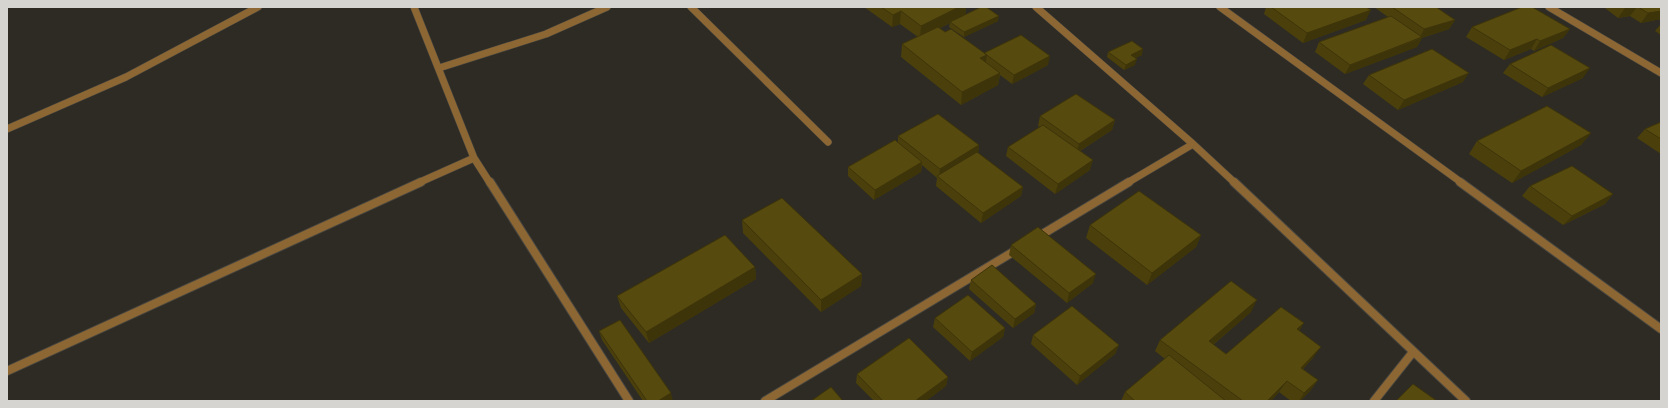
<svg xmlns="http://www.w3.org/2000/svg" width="1668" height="408" font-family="'DejaVu Sans',sans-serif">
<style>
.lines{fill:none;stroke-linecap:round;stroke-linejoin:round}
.lane-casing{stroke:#484640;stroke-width:8}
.street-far1-casing{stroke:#484640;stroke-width:8}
.street-casing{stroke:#484640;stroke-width:10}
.lane{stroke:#8d6733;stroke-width:7}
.street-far1{stroke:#8d6733;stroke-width:7}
.street{stroke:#8d6733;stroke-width:8}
.wall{fill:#4b400c}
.shaded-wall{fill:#3d340a}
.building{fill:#574a0e;stroke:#3d340a}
</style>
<rect width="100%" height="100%" fill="#2d2b24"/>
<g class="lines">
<g class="lane-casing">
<path id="lane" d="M691,7L828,142
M439,68L546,34L607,7"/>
</g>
<g class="street-far1-casing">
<path id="street-far1" d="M414,7L474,158L490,183
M1036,7L1193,144L1235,183
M1220,7L1462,183
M1549,7L1661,73
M7,129L126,77L258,7
M418,183L474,158
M1127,183L1193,144"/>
</g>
<g class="street-casing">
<path id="street" d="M490,182L629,401
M1234,182L1466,401
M1460,182L1661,329
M1036,238L1129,182
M7,371L421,182
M765,401L1018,249
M1374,401L1413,352"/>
</g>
<use href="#lane" class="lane"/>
<use href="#street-far1" class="street-far1"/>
<use href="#street" class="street"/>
</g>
<path class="wall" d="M864,7H966L965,15L998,21L964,37L949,27L950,23L940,28L945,32L984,53L1048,65L1012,84L1000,75L998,85L961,105L901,57L902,44L918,37L900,24L892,27Z
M1266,7H1366V20L1303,43L1264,14Z
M1374,7H1436L1455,20L1449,29L1422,38L1417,47L1345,74L1315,52L1319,42L1388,17Z
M1606,7H1661V19L1641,23L1630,16L1618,18L1605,8Z
M1661,24V35L1655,31Z
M1472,27L1570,29L1563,38L1534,51L1531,49L1504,60L1466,37Z
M1108,52L1142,55L1135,58V65L1124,70L1107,57Z
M1510,64L1583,78L1542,97L1503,73Z
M1369,75L1463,82L1398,110L1363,84Z
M1040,116L1115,120L1112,130L1080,151L1090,170L1055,194L1006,156L1008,147L1040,127L1038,126Z
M1661,122V154L1637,138L1645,129Z
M1591,133L1581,145L1512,183L1469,154L1477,141Z
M898,136L979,145L978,153L1023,187L1021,196L981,223L936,186L937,178L922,165L921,172L874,200L848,176V167L898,142Z
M1530,186L1613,194L1605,204L1563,225L1522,196Z
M742,220L862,274L861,286L821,312L743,233Z
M1090,225L1201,235L1196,247L1147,285L1086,238Z
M1011,245L1093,283L1067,303L1009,255Z
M755,267L756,279L649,343L621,308L617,296Z
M971,280L1036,304L1034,313L1013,328L969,289Z
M1251,312L1213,345L1226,354L1299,331L1313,358L1303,369L1318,380L1310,391L1300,401H1291L1279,392L1271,401H1121L1125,392L1165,359L1155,351L1160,340Z
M935,318L1005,328L1003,337L970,361L933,327Z
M599,331L673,401H643L602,340Z
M1033,335L1119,345L1115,354L1077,385L1031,344Z
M857,374L948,377L946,386L926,401H874L856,383Z"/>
<path class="shaded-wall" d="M959,7H966L965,16L950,22V23L920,38L921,26Z
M1633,7H1637L1630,16L1618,18L1625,8Z
M1371,10L1366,20L1303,43L1307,33Z
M901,11L900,24L892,27L893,15Z
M1661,11V19L1641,23L1648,13Z
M999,16L998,21L964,37V32Z
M1455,20L1449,29L1422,38L1417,47L1345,74L1350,65L1419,39L1424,29Z
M1570,29L1563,38L1534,51L1540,41Z
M1537,39L1531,49L1504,60L1510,50Z
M1143,49L1142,55L1129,61L1131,55Z
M987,55L985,68L980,58Z
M1050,56L1048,65L1012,84L1014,75Z
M1137,59L1135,65L1124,70L1126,65Z
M1590,68L1583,78L1542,97L1548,88Z
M1000,73L998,85L961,105L962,92Z
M1469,73L1463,82L1398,110L1404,100Z
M1115,120L1112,130L1076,153L1079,144Z
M1591,133L1581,145L1512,183L1521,171Z
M979,145L978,155L939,177L940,169Z
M1093,160L1090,170L1055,194L1058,184Z
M922,162L921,172L874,200L875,190Z
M1023,187L1021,196L981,223L983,213Z
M1613,194L1605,204L1563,225L1572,216Z
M1201,235L1196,247L1147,285L1152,273Z
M755,267L756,279L649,343L646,332Z
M862,274L861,286L821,312V300Z
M1096,274L1093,283L1067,303L1069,293Z
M1257,300L1251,312L1203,353L1209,341Z
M1036,304L1034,313L1013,328L1015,319Z
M1304,323L1297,335V329Z
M1005,328L1003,337L970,361L972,352Z
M1119,345L1115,354L1077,385L1080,376Z
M1321,347L1313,358L1293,379L1301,368Z
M948,377L946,386L926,401H915Z
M1318,380L1310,391L1300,401H1299L1304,393Z
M1287,381L1279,392L1271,401H1267Z
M671,393L673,401H658Z"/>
<path class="building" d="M881,7H959L921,26L901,11L893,15Z
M981,7H986L999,16L964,32L950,22Z
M1271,7H1366L1371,10L1307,33Z
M1392,7H1436L1455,20L1424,29Z
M1522,7H1532L1570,29L1540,41L1537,39L1510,50L1472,27Z
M1623,7H1633L1625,8Z
M1638,7H1661V11L1648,13Z
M1391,16L1422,37L1350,65L1319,42Z
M938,27L945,32L951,29L987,55L980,58L1000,73L962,92L902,44Z
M1021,35L1050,56L1014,75L984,53Z
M1132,41L1143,49L1131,55L1137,59L1126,65L1108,52Z
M1551,45L1590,68L1548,88L1510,64Z
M1432,49L1469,73L1404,100L1369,75Z
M1076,94L1115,120L1079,144L1040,116Z
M1547,106L1591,133L1521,171L1477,141Z
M938,114L979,145L940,169L898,136Z
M1661,122V139L1645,129Z
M1043,125L1093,160L1058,184L1008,147Z
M895,140L922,162L875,190L848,167Z
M977,152L1023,187L983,213L937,176Z
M1572,166L1613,194L1572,216L1530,186Z
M1139,191L1201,235L1152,273L1090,225Z
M782,198L862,274L821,300L742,220Z
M1038,227L1096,274L1069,293L1011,245Z
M725,235L755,267L646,332L617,296Z
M992,265L1036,304L1015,319L971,280Z
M1231,281L1257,300L1209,341L1226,354L1281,307L1304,323L1297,329L1321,347L1301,368L1318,380L1304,393L1287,381L1267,401H1243L1160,340Z
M968,295L1005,328L972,352L935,318Z
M1072,306L1119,345L1080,376L1033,335Z
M620,320L671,393L658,401H647L599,331Z
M909,338L948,377L915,401H883L857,374Z
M1169,355L1226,401H1135L1125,392Z
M1413,384L1437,401H1396Z
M831,387L843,401H811Z"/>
<rect width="1668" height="408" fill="none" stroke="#d5d4d0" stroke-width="16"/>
</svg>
